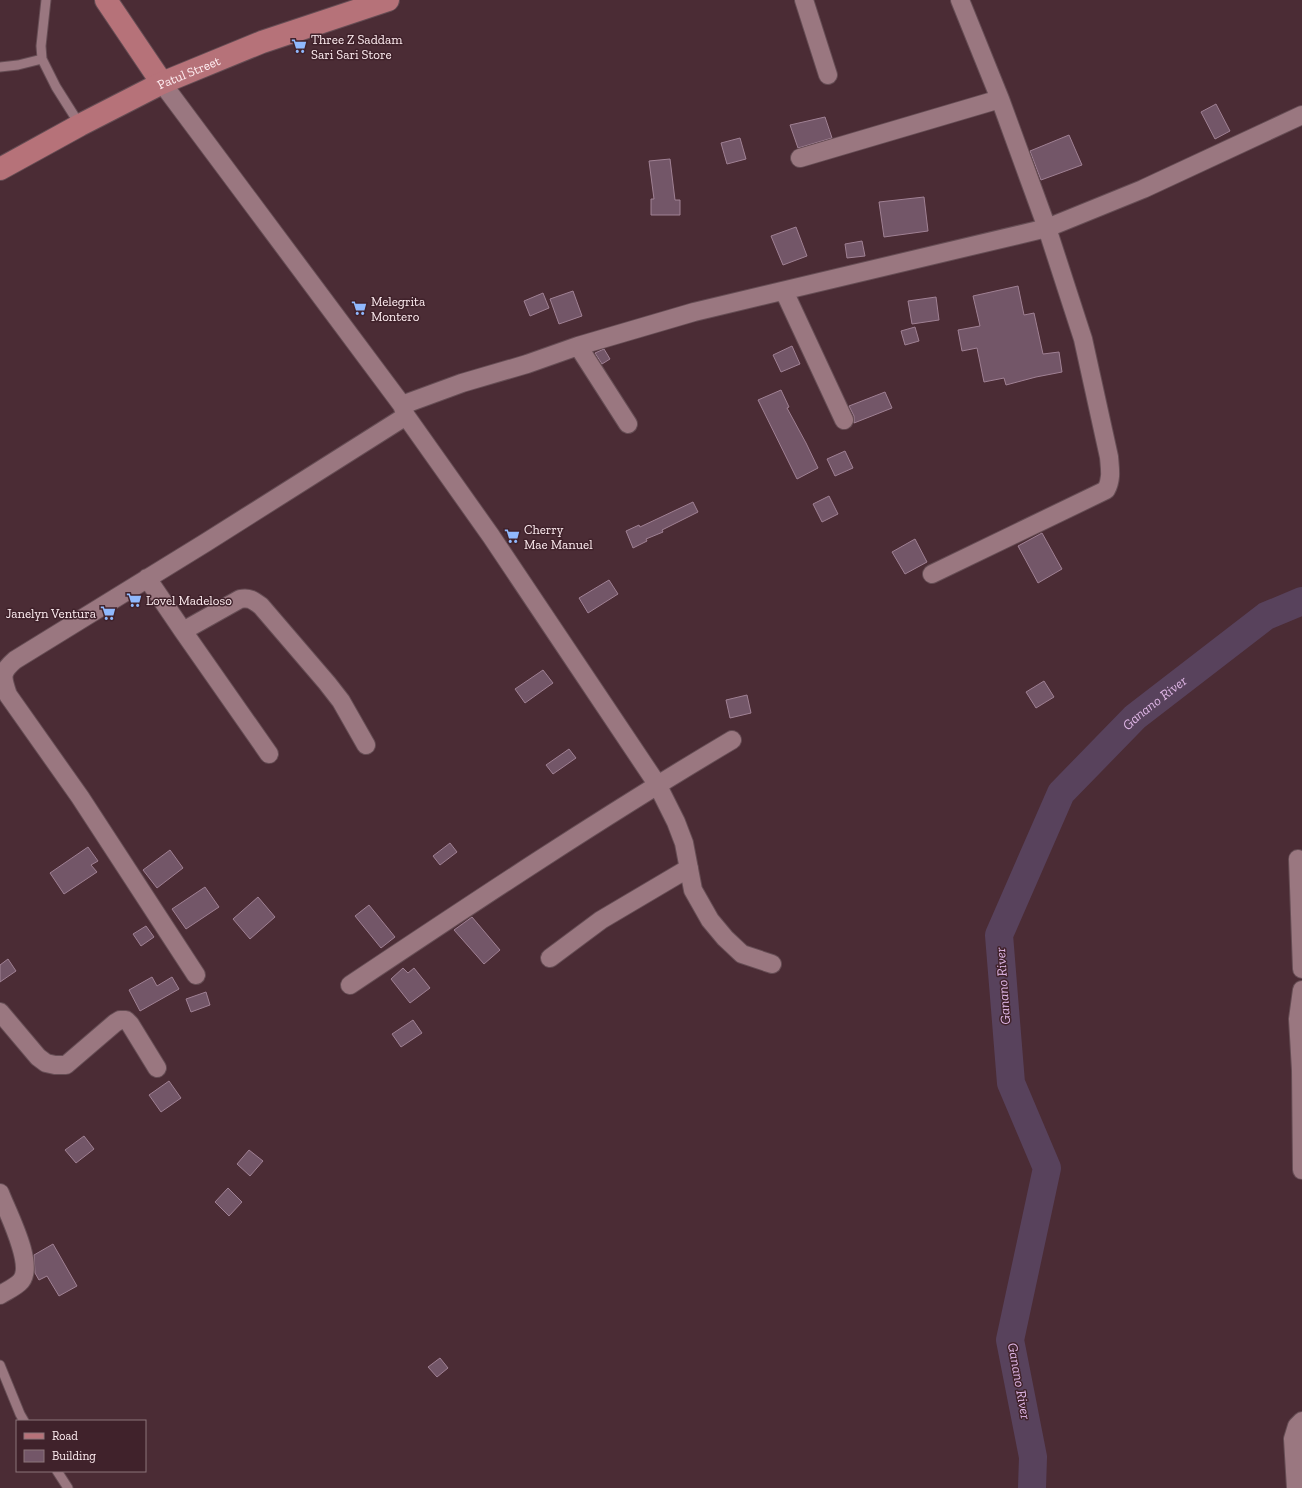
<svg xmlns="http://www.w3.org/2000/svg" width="1302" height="1488" font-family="'Zilla Slab',serif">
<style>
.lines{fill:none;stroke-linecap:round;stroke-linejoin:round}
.river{stroke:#58425c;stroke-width:28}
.building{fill:#735668;stroke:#a08194}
.lane-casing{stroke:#664d54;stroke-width:11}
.street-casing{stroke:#664d54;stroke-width:20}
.secondary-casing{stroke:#664d54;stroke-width:24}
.lane{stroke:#9a7780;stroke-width:9}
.street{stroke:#9a7780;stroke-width:18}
.secondary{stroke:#b67279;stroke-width:22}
.labels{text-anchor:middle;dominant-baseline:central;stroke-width:3;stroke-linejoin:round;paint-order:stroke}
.poi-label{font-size:13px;fill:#ffeef2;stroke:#40222b;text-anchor:start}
.street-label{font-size:13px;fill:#ffeef2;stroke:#40222b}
.water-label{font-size:14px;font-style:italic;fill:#dfb6e6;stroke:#40222b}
</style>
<rect width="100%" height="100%" fill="#4b2c35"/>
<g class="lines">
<path class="river" id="s1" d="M1032,1488L1033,1457L1010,1340L1047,1168L1011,1083L999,935L1061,793L1135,717L1266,616L1302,601"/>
</g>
<path class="building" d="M1216,104L1230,131L1215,139L1201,112Z
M825,117L832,138L798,148L790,125Z
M1069,135L1082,165L1041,180L1030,151Z
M740,138L746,159L727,164L721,143Z
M670,159L675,200H680V215H651V199H654L649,161Z
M924,197L928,231L884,237L879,202Z
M796,227L807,256L783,265L771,236Z
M862,241L865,256L847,258L845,244Z
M1018,286L1024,315L1034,313L1043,354L1059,352L1062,372L1036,377L1006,385L1004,378L984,382L977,348L962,351L958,330L980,326L973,296Z
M573,291L582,316L559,324L550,299Z
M543,293L549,308L530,316L524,301Z
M936,297L939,320L912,324L908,301Z
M915,327L919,341L905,345L901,331Z
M792,346L800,364L781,372L773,355Z
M604,349L610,359L602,364L595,353Z
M781,390L789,407L787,408L806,443L818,468L797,479L758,400Z
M885,392L892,408L854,423V416L849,406Z
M845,451L853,468L835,476L827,459Z
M829,496L838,514L822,522L813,504Z
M693,502L698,512L662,530L663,532L646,539L647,541L633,548L626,531L639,525L640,527Z
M1042,533L1062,569L1038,583L1018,546Z
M915,539L927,562L905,574L892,552Z
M609,580L618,594L588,613L579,598Z
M543,670L553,683L525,703L515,689Z
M1044,681L1054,697L1036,708L1026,692Z
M747,695L751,713L730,718L726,700Z
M569,749L576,758L553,774L546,765Z
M450,843L457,852L440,865L433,856Z
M88,847L98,861L91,865L97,872L64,894L50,873Z
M170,850L183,868L157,888L143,870Z
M205,887L219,907L186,929L172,909Z
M258,897L275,917L250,939L233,919Z
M369,905L395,937L381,948L355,916Z
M472,917L500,950L484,964L454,930Z
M146,926L154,937L141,946L133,934Z
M8,959L16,971L0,982V965Z
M403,968L408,973L414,968L430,988L410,1003L391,979Z
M152,977L157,986L172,977L179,989L140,1011L129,990Z
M206,992L210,1005L191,1012L186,999Z
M413,1020L422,1033L401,1047L392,1034Z
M169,1081L181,1098L161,1112L149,1095Z
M84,1136L94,1149L76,1163L65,1150Z
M249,1150L263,1161L250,1176L237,1164Z
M228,1188L242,1202L229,1216L215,1202Z
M53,1244L77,1286L59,1296L47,1276L39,1280L35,1273L34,1255Z
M440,1358L448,1368L437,1377L428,1367Z"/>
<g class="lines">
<g class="lane-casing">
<path id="lane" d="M46,0L41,46L42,59L56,87L80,125
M0,67L18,65L42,59
M0,1365L20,1414L24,1421
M57,1471L68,1488"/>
</g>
<g class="street-casing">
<path id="street" d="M804,0L828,75
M162,83L402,405L406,416L491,536L657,784L676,822L684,843L693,890L710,920L725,938L742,954L772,964
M800,158L1000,99
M784,291L844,420
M578,346L628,424
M402,405L462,383L527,364L578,346L694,312L1047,228L1143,189L1302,115
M932,574L1106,490C1112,479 1110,469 1109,457L1083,339L1047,228L1000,99L960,0
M147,578L183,631L269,754
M183,631L240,599C249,597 253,600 261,606L327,683L341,701L366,745
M1298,859L1302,969
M550,958L601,920L689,868
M196,975L80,797L8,695C2,677 0,673 15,660L205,543L406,416
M350,985C476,901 602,817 732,740
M1302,990L1298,1019L1301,1070L1302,1170
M0,1012L38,1057L46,1063L55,1065H66L115,1023L120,1020H126L130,1024L157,1068
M0,1193C7,1212 35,1264 21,1281C16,1287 6,1291 0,1295
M1296,1488L1293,1439L1297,1426L1302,1421"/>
</g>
<g class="secondary-casing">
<g id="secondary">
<path d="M106,0L162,83"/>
<path id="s2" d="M0,169L80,125L162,83L262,42L388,0"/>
</g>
</g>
<use href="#lane" class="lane"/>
<use href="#street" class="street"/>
<use href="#secondary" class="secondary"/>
</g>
<defs>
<g id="supermarket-bare" transform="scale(1.2)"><path d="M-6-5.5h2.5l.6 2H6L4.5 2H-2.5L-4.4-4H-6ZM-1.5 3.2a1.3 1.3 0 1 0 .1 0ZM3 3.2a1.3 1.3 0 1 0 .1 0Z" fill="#90b8fd" stroke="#40222b" stroke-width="2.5" paint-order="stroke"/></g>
</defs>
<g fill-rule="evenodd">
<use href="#supermarket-bare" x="299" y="46"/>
<use href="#supermarket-bare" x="359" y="308"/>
<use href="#supermarket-bare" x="512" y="536"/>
<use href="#supermarket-bare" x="134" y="600"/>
<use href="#supermarket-bare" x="108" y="613"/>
</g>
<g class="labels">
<g class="poi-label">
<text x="311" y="39">Three Z Saddam<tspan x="311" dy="15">Sari Sari Store</tspan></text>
<text x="371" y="301">Melegrita<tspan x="371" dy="15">Montero</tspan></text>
<text x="524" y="529">Cherry<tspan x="524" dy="15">Mae Manuel</tspan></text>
<text x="146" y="600">Lovel Madeloso</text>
<text x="96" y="613" text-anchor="end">Janelyn Ventura</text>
</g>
<g class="street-label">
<text stroke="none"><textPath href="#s2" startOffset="212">Patul Street</textPath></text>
</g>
<g class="water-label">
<text stroke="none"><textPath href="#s1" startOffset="852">Ganano River</textPath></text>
<text transform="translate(1003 986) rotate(-94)">Ganano River</text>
<text transform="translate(1019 1381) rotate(80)">Ganano River</text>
</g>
</g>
<rect x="16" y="1420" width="130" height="52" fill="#40222b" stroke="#8c747b"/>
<rect x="24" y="1433" width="20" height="6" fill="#b67279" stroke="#8c747b"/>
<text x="52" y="1440" font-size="12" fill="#ffeef2">Road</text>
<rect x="24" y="1450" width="20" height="12" fill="#735668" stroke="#8c747b"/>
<text x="52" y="1460" font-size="12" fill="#ffeef2">Building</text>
</svg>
